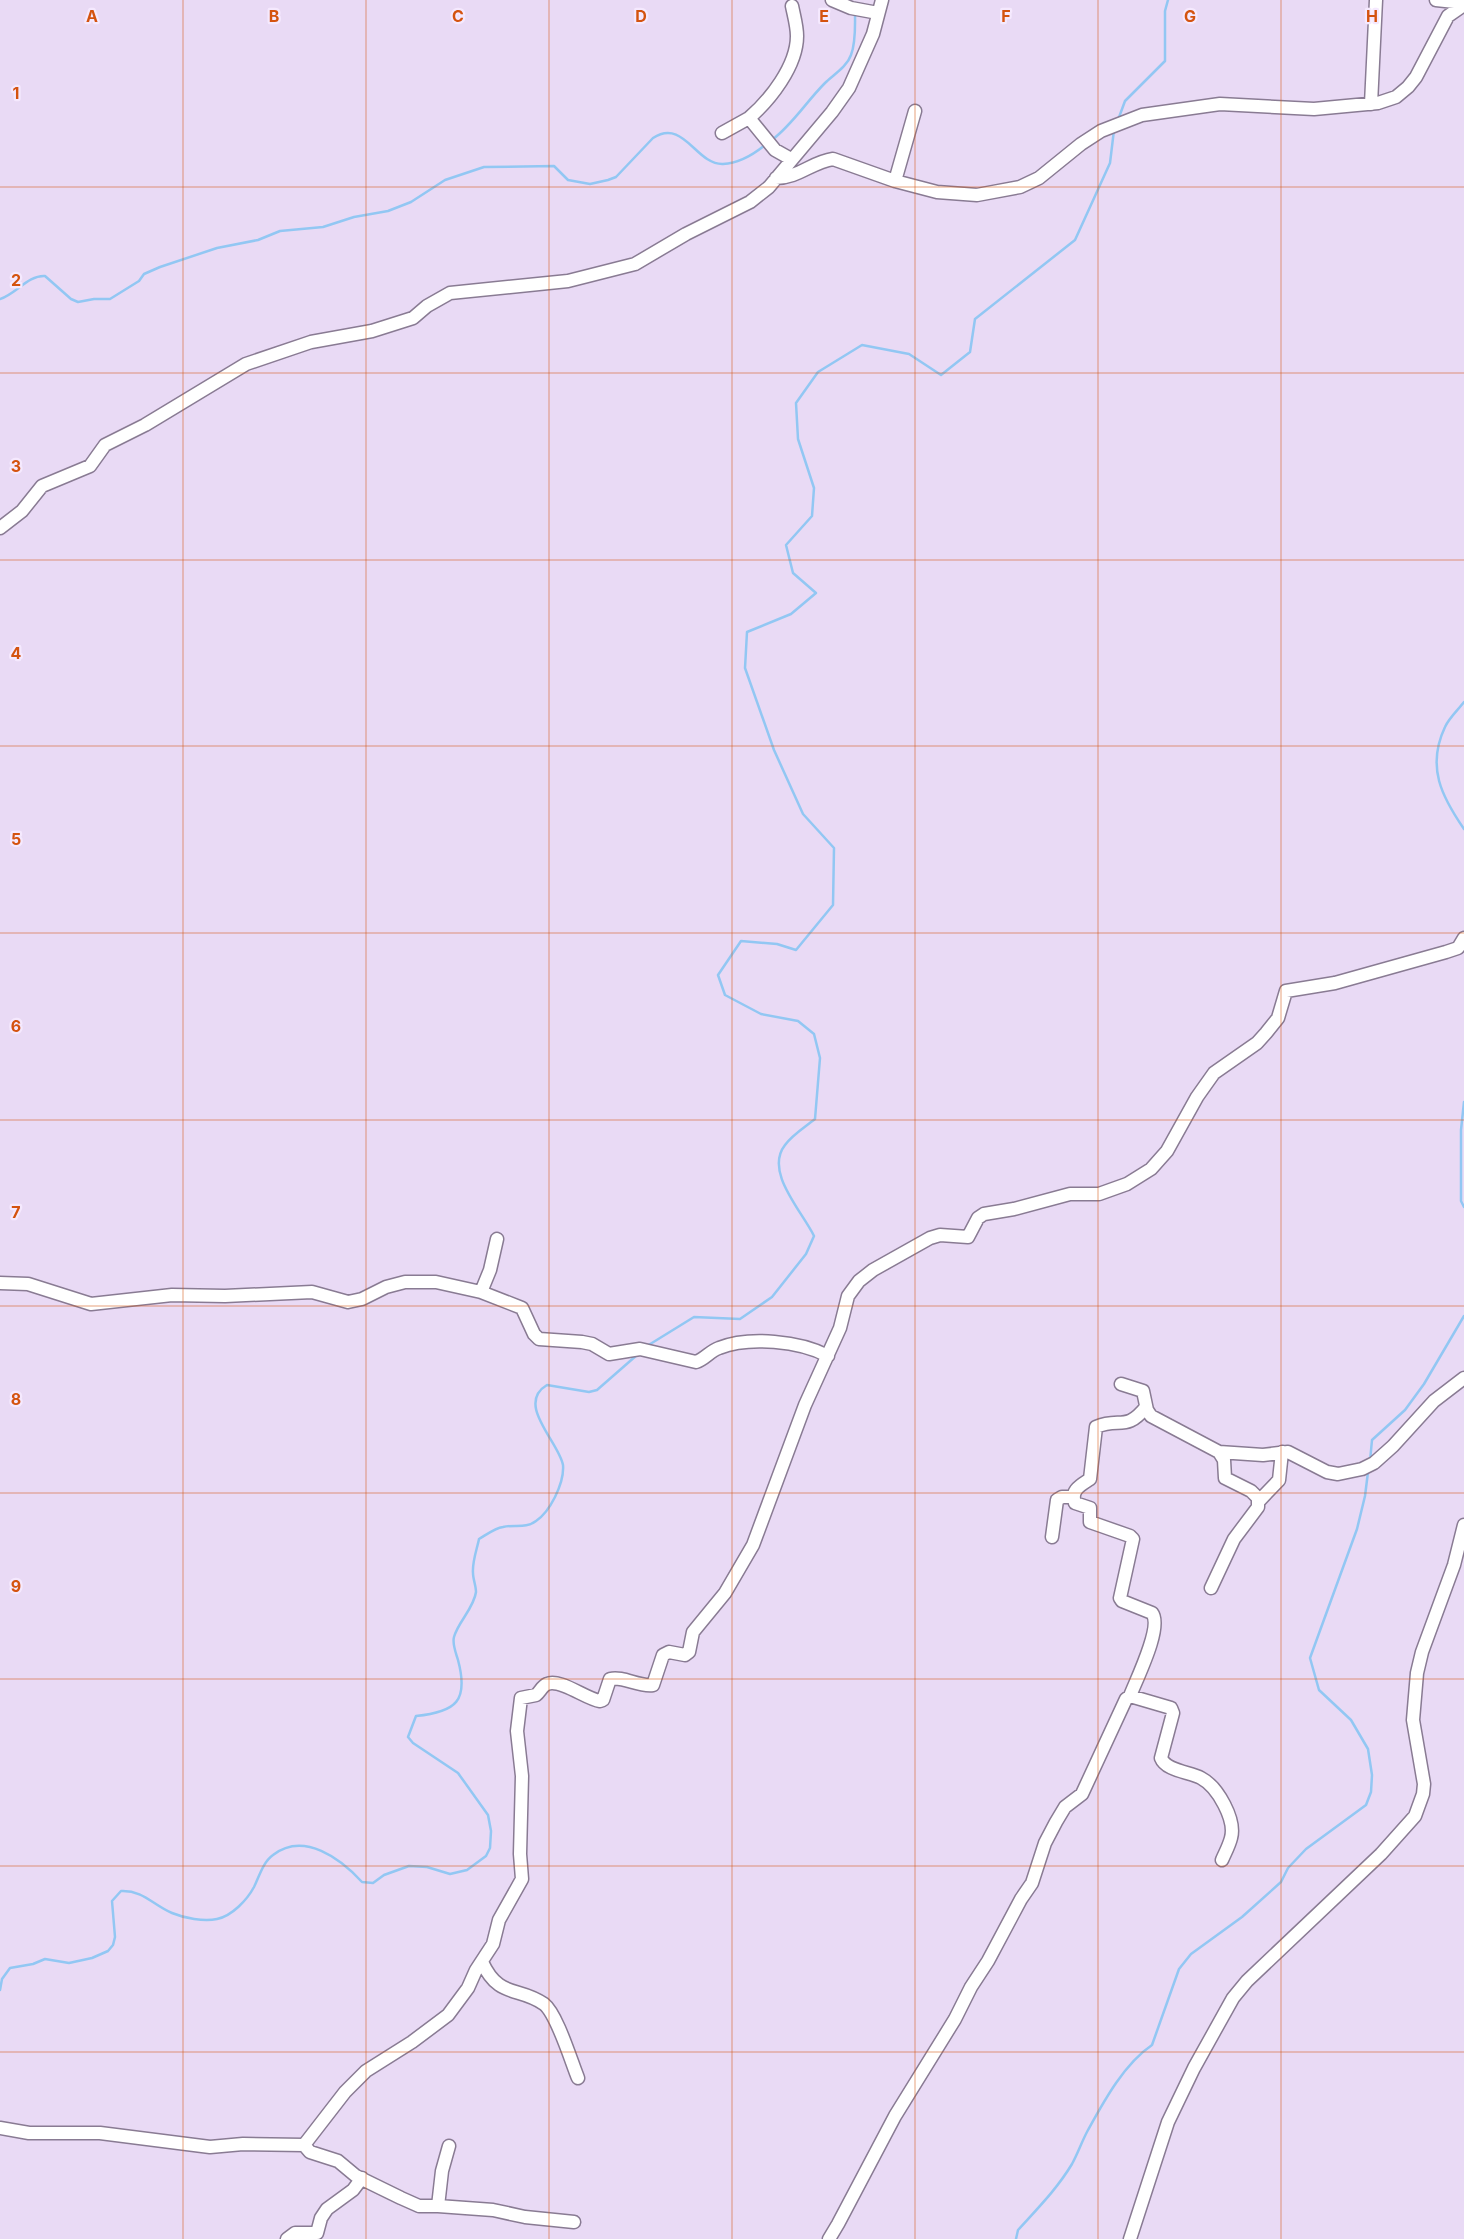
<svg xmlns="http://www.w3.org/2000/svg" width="1464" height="2239" font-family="Inter,sans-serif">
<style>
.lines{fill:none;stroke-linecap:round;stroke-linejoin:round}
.stream{stroke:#92c7f3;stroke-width:2.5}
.minor-casing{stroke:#897b93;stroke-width:15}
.minor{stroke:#fff;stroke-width:12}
.grid{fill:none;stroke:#d4530f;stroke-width:1;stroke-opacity:0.55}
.grid-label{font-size:16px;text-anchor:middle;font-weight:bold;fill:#d4530f;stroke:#f5e9fe;stroke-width:4.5;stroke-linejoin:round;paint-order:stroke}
</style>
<rect width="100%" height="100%" fill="#e9daf5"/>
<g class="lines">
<path class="stream" d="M1118,120L1125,101L1165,61V11L1168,0
M772,140C793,124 806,102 825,83C833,75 847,67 851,55C856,42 855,26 855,13
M0,299C16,294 28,275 45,276L71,299L78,302L94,299H110L139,281L144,274L160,267L217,248L258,240L280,231L323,227L354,217L388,211L411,202L445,180L484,167L554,166L568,180L590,184L608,180L616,177L653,138C684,118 696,165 723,164C739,163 754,154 765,145
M1464,702C1458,710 1449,718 1445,727C1426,767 1442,797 1464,829
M1464,1102L1461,1130V1201L1464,1207
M647,1346L694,1317L740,1319L772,1297L806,1254L814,1236C802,1211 764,1172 785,1145C792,1135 805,1127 815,1119L820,1058L814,1034L798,1021L761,1014L725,995L718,975L741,941L777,944L796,950L833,905L834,848L803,814L774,750L745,668L747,632L791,614L816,593L793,573L786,545L812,516L814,488L798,439L796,403L818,372L862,345L909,354L941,375L970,352L975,319L1075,240L1110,163L1114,130
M1370,1461L1372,1440L1405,1410L1424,1384L1464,1316
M0,1990L2,1979L10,1968L33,1964L45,1959L69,1963L92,1958L108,1951L113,1945L115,1937L112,1901L121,1891C143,1890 153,1905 172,1913C184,1918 204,1922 217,1919C232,1916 247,1900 254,1887C259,1877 263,1862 273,1855C304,1831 341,1859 362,1882L373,1883L384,1875L409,1866L427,1867L450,1874L467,1870L486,1856L490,1848L491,1831L488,1815L458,1773L413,1743L408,1737L416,1716C456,1712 469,1701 458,1660C456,1653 452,1644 454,1637C458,1622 474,1608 476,1592C476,1586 473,1579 473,1573C472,1562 477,1549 479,1539C486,1535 495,1528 503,1527C514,1524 526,1529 536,1521C545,1515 550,1507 555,1497C560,1487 564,1477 563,1465C559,1442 515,1404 547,1385L589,1392L597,1390L637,1355
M1016,2239L1018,2230C1037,2209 1057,2189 1072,2164C1078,2153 1082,2141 1088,2130C1104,2101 1124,2064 1152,2045L1179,1969L1191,1954L1242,1917L1281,1882L1288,1868L1306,1849L1366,1805L1371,1792L1372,1775L1368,1749L1351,1720L1319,1690L1310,1658L1357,1529L1365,1496L1368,1472"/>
<g class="minor-casing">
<path id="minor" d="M832,0L851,8L878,13
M1436,0L1464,3
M1371,104L1376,0
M722,133L749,118
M791,159L775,150L749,118C770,100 797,66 797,36C797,26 794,16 792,6
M776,178C798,178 812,162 833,159L895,181L937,192L977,195L1020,187L1039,178L1081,144L1101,131L1142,115L1220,104L1314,109L1378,103L1396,97L1408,87L1416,77L1448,16L1464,5
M895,181L915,111
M0,528L22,511L42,486L90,466L105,445L145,425L246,364L311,342L372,331L413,318L427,306L450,293L568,281L635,264L686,234L750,202L769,187L832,112L849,88L873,34L882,0
M0,1283L28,1284L91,1304L172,1295L225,1296L312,1292L348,1302L362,1299L386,1287L405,1282H436L481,1292L522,1308L534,1334L539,1339L582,1342L592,1344L609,1354L640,1349L696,1362C705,1359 710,1351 719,1348C749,1336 800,1341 828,1356
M481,1292L490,1270L497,1239
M1121,1384L1143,1391L1147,1410L1151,1416L1219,1452L1224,1460L1225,1478L1251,1491L1258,1498V1507L1234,1539L1211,1588
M1219,1452L1263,1455L1288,1452L1327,1472L1338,1474L1362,1469L1374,1463L1393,1446L1434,1401L1464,1378
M1258,1502L1279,1480L1282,1452
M1052,1537L1057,1500L1062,1497H1073
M1130,1696C1136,1680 1163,1627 1152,1613L1122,1601L1120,1598L1133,1539L1130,1536L1090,1522V1508L1075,1503C1070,1490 1081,1485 1090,1479L1096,1427C1120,1417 1126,1432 1146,1407
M482,1962C499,1999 518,1986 544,2004C557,2014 571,2061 578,2078
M0,2128L29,2133H100L210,2147L243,2144L304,2145
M449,2146L442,2171L438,2206H419L401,2198L356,2176L338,2161L310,2152L304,2145L345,2092L366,2071L412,2042L448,2015L468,1988L476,1970L493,1944L499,1920L522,1879L520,1854L522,1776L517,1731L521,1698L536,1695C540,1692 542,1686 547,1684C560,1678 586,1699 600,1701L603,1700L610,1679C624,1676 638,1687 653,1685L663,1655L669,1652L685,1655L689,1652L693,1632L725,1593L753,1545L805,1405L840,1328L848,1296L859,1281L873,1270L930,1238L940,1235L968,1237L978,1218L984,1214L1014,1209L1070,1194H1099L1127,1184L1151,1169L1167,1151L1197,1097L1214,1073L1257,1043L1266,1033L1278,1018L1286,991L1335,983L1446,952L1458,948L1464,938
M438,2206L493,2210L525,2217L574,2222
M287,2239L295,2233H317L321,2218L327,2209L353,2190L362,2178
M829,2239L838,2224L895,2116L955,2019L971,1987L988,1961L1021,1899L1032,1883L1045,1843L1056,1822L1065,1807L1082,1794L1126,1699L1130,1696L1171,1708L1173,1713L1161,1758C1166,1771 1190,1772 1201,1778C1218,1787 1236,1820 1231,1838C1229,1846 1225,1853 1222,1860
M1130,2239L1168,2122L1194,2068L1233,1998L1247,1981L1381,1854L1415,1816L1423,1794L1424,1784L1413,1720L1417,1673L1422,1652L1454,1565L1464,1525"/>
</g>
<use href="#minor" class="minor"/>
</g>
<path class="grid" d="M183,0V2239M366,0V2239M549,0V2239M732,0V2239M915,0V2239M1098,0V2239M1281,0V2239M0,187H1464M0,373H1464M0,560H1464M0,746H1464M0,933H1464M0,1120H1464M0,1306H1464M0,1493H1464M0,1679H1464M0,1866H1464M0,2052H1464"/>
<g class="grid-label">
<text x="92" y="22">A</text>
<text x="274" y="22">B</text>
<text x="458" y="22">C</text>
<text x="641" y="22">D</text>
<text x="824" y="22">E</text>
<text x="1006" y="22">F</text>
<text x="1190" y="22">G</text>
<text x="1372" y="22">H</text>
<text x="16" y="99">1</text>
<text x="16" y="286">2</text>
<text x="16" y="472">3</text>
<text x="16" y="659">4</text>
<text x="16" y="845">5</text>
<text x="16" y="1032">6</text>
<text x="16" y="1218">7</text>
<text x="16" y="1405">8</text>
<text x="16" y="1592">9</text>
</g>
</svg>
